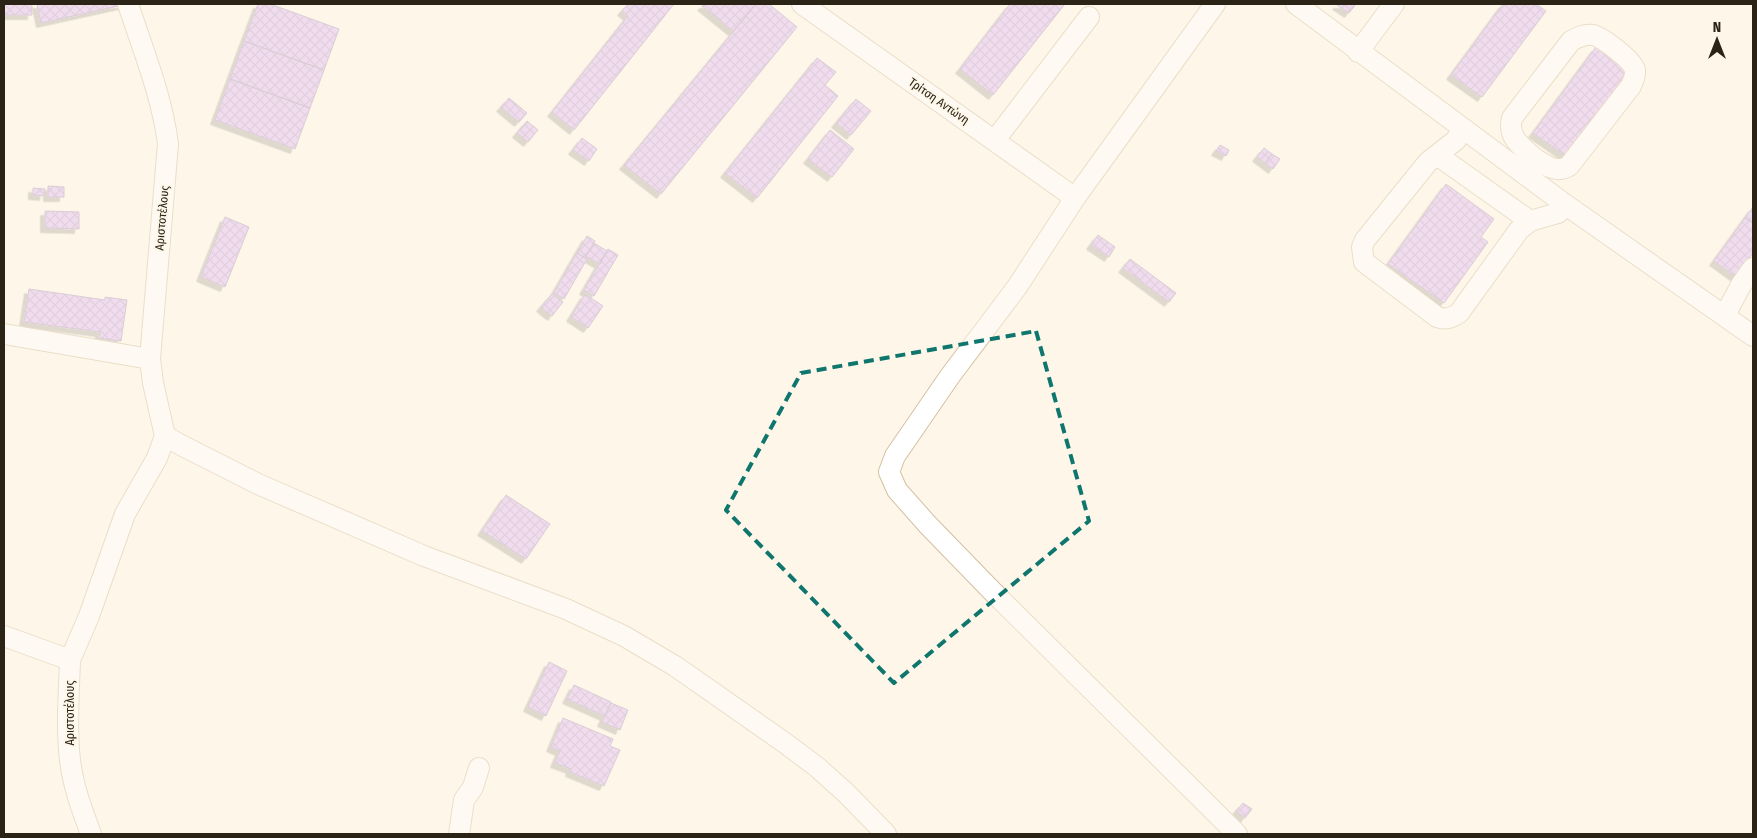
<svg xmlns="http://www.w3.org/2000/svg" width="1757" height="838" font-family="'Fira Sans Condensed',sans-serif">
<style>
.building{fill:url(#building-cross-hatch);stroke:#af9bbb;filter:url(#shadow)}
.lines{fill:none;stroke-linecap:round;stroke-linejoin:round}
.minor-casing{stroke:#d3c19f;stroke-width:22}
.minor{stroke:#fff;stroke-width:20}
.marked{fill:none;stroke:#0f766e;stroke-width:4;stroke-dasharray:10 6;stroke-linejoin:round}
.labels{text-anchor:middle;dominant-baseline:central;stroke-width:4;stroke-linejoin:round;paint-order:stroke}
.street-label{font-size:12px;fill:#2a2316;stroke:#fef6e9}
</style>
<defs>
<pattern id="building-cross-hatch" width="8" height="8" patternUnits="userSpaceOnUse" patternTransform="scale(1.25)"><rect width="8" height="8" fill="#dfbdf3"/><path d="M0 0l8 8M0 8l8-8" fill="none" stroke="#c0a2d0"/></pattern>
<filter id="shadow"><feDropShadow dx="-4.5" dy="4.5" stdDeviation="0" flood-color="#0004"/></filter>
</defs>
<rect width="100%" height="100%" fill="#fef6e9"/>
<path class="building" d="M4,4H32V15H4Z
M37,4H122L123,5L41,23Z
M258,4H270L339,29L324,70L244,41Z
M628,4H674L574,130L552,112L628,16L622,11Z
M704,4H756L733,31L702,6Z
M756,4H769L797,27L661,194L624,165Z
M1010,4H1065L993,95L960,69Z
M1338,4H1356L1349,13L1337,5Z
M1503,4H1536L1546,11L1482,97L1451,75Z
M244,41L324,70L310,108L230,79Z
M1596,47L1631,73L1569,158L1533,133Z
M817,58L836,72L825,85L838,96L757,198L725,173Z
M230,79L310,108L295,149L215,120Z
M509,98L527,113L519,122L501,107Z
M856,99L871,111L851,135L836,123Z
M527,121L538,130L528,142L517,133Z
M830,130L854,149L832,177L808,159Z
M582,138L597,149L589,161L573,150Z
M1220,145L1229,150L1226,156L1216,151Z
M1264,148L1272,154L1265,163L1257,157Z
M1272,154L1280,159L1273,169L1265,163Z
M1446,184L1494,219L1481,237L1488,242L1444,303L1388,264Z
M48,186L64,187V197H48Z
M33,188L45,189L44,196L33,195Z
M1753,207V223L1745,218Z
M45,211L79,212V229L45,228Z
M225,217L249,227L225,287L201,277Z
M1745,218L1753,223V253L1736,277L1714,261Z
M1098,235L1115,247L1109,257L1091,245Z
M587,236L595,241L585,258L577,253Z
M594,243L607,251L600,264L586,256Z
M608,249L618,255L594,296L584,290Z
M577,253L587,259L564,299L554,293Z
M1130,259L1176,293L1169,302L1123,268Z
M29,289L105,300V297L127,300L121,341L99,338L100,332L24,322Z
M552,294L563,302L552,316L541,307Z
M585,294L603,306L588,328L571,317Z
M506,495L550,524L526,559L482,531Z
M549,662L567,671L546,716L528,707Z
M574,685L611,702L605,716L567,699Z
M611,703L628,710L620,730L602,722Z
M563,718L613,739L610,746L620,750L604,786L570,772L571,769L555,763L560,751L551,747Z
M1243,803L1252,809L1245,818L1236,811Z"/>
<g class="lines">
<g class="minor-casing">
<path id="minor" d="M128,4C143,50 162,96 168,144L150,359L153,383L165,436
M802,4L1075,198
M1215,4L1075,198L1017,287L950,376L895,456L889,472L897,490L927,524L994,593L1237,834
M1296,4L1566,205L1753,336
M1358,52L1394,4
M1462,129L1456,140L1428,162L1365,240L1362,247L1364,262L1437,317C1446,320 1451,318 1459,313L1519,230L1530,221L1558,213L1566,205
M995,140L1089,17
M1437,155L1530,221
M1524,174L1534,158C1546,165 1556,174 1569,166L1631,86C1633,81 1636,76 1635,70C1635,62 1602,37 1593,35C1584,34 1578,37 1571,41L1512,118C1507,137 1521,146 1534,158
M1725,315L1741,285L1753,268
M4,334L150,359
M165,436L181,445L258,484L424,556L566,609L624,636L675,666L785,743L817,767L846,793L886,834
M4,636L70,660C69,693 66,727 70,760C73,786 82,810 91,834
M70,660L89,616L125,514L157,458L165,436
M459,834L464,800L473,787L479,768"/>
</g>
<use href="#minor" class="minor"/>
</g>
<path d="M0 0H1757V838H0ZM1036,331L1089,521L894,683L726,510L801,373Z" fill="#fef6e9" fill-opacity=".55" fill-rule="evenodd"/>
<path class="marked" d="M1036,331L1089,521L894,683L726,510L801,373Z"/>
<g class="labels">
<g class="street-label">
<text transform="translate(939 101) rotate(35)">Τρίτση Αντώνη</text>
<text transform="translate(162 218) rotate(-85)">Αριστοτέλους</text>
<text transform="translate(70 713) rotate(-90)">Αριστοτέλους</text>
</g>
</g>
<rect width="1757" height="838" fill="none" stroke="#2a2316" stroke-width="10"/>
<g transform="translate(1717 40)" stroke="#fef6e9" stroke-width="4" paint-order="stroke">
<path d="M0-4L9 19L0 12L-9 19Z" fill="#2a2316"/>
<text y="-8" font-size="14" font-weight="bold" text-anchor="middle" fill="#2a2316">N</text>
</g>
</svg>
